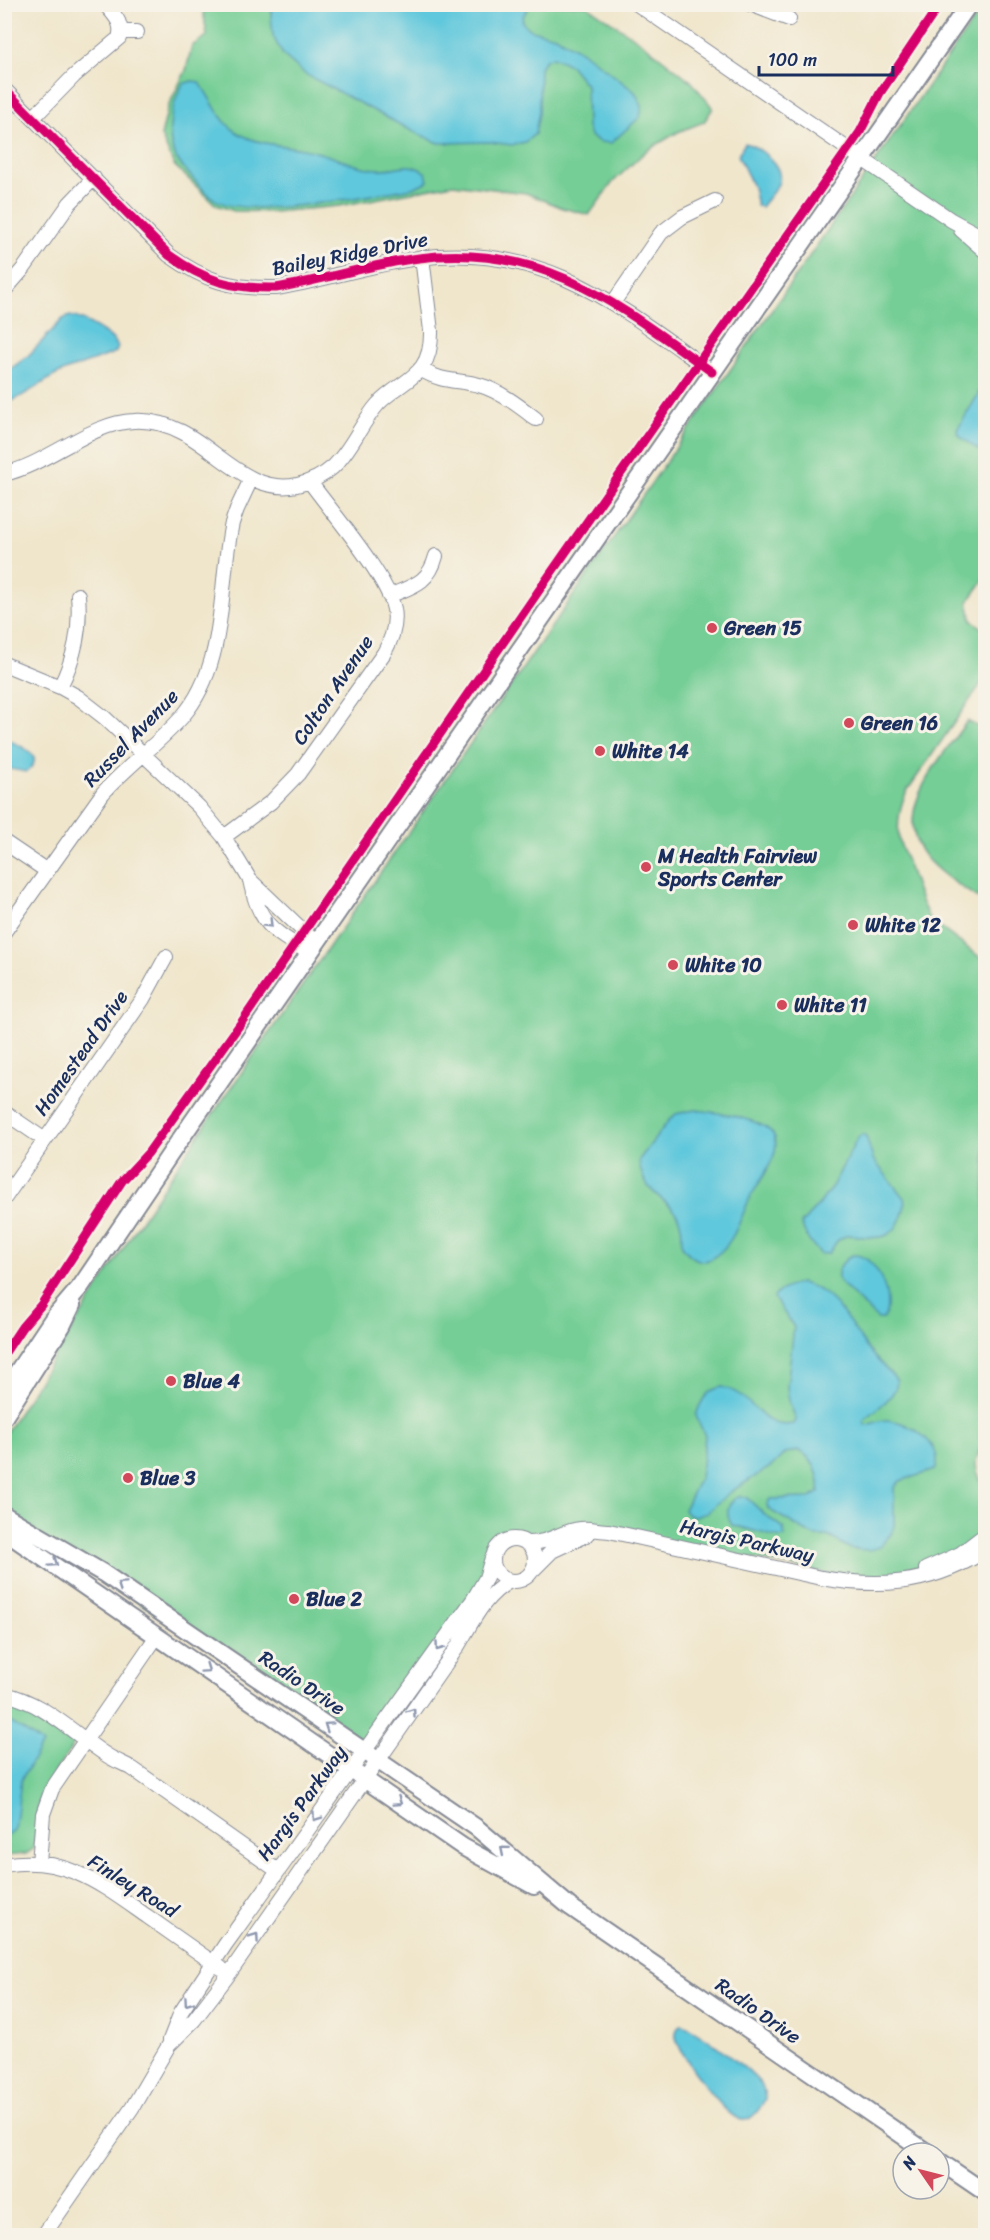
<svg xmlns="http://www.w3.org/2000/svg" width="990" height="2240" font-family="Sriracha,sans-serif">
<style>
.green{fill:#74ce95;stroke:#487e7a;stroke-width:1.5}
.water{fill:#60c8dc;stroke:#3e7c9d;stroke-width:1.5}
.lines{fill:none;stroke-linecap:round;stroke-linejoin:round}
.minor-casing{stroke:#868a95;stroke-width:16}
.major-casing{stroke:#868a95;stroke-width:20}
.minor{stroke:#fff;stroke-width:14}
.major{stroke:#fff;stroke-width:16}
.cycleway-casing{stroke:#f7f3e8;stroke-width:13}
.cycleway{stroke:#d6006c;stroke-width:9}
.oneway{stroke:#8d97ae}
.poi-dot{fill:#d1495b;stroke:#f7f3e8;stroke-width:2}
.labels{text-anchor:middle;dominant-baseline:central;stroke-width:6;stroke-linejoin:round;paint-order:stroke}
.street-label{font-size:20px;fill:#1b2f5e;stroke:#f7f3e8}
.poi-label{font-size:20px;font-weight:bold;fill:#1b2f5e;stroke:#f7f3e8;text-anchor:start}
</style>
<rect width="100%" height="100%" fill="#f7f3e8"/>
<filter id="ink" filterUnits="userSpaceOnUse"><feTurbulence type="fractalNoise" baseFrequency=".0167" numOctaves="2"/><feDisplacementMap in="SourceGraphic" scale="12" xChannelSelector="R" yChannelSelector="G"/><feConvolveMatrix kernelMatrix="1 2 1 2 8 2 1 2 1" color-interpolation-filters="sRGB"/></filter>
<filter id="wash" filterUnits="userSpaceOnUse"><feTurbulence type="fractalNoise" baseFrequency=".008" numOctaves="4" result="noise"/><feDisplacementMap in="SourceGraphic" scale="24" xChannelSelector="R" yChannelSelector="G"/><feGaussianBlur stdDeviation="1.35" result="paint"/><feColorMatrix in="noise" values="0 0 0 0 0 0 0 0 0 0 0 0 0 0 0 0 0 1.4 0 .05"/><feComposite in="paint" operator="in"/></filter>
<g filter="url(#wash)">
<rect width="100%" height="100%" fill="#f0e6cc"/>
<path class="green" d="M193,5H586L641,42L691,81L713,108L704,122L678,132L646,151L613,182L589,215L563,208L526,193L453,184L339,206L274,212L234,211L216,205L174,165L161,136L168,107L186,70L192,46L207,36L203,10Z
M984,5H985L986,577L968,602L972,620L985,630V678L907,791C899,807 897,823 899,840L921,901L930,920L985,961V1474L980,1449C970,1470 982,1476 985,1495C988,1507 985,1522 985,1534C953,1556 919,1578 880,1584L620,1532L510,1539C495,1544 493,1555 489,1569L364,1750L5,1515V1434L140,1222L210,1118Z
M967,721L985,730V903C968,891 948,880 933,865C883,818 939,762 967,721Z
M4,1700L32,1711L71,1738L74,1743C64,1762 49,1776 41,1797C35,1814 38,1832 33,1849L26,1854L5,1856Z"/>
<path class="water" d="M273,4L530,5L523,16L522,22L531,30L555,36L586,54L635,92L642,106L640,117L611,143L600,142L590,136L587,127L586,85L570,65L553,57L545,60L540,67L539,112L535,134L525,142L512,145L490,142L439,143L412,131L305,74L283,55L273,36L271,15Z
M192,81L199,82C210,96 216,115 230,127C251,146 282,144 308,150C330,154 357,169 379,169C400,170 406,159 426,173L428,181L413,188C372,195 247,221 214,199C202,190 192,177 182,166C163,144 169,109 183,84Z
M745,143C759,147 786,166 778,184C774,192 766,200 761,207L757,206L753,187L738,155Z
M70,316C82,318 114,335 118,347L116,352C96,361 74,366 54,376C37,386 23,397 5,404V373L28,356L63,319Z
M985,383V455L960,436L957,430Z
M4,738C18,745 49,755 26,772L5,768Z
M695,1110C714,1112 761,1118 773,1134C776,1139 776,1146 775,1152C771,1167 759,1182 751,1196C740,1217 734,1249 708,1260C698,1264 687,1253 682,1246C681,1238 683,1230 680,1222C673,1196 643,1200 639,1160L669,1120L676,1114Z
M862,1134L866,1136L873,1159L904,1198C906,1207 903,1215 899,1222C889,1245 866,1236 847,1235L837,1241L829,1253L821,1254L809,1241L801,1224L821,1202L833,1185L857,1139Z
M853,1255C879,1254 895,1304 883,1319H878L872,1314L839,1281C835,1270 843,1260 853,1255Z
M800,1283C835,1288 852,1330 871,1353C880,1363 889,1371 897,1381C897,1397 875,1410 864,1420L865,1425C872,1425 879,1419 887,1420C909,1421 946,1445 935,1470L900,1481L894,1488V1526L891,1534L879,1547L870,1550L851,1549L828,1536H814L768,1509L767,1504L770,1499L810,1498L819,1492C821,1477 813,1457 799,1451L785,1453L772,1466L730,1492L706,1513L695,1517L688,1515L684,1510L700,1477L702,1464L705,1436L696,1416C700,1402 707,1389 722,1387C728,1389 735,1391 740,1395C759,1409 766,1429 794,1424L796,1420L789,1401L787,1387L794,1327L774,1298C778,1289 791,1286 800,1283Z
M740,1496L747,1498L765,1515L783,1528L785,1536L781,1538L732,1525C724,1513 728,1501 740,1496Z
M5,1720C11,1721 37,1740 42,1744L21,1780L15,1830L5,1838Z
M680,2025C693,2025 754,2073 762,2086C764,2090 765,2094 765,2099C761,2107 753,2121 742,2120C726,2119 679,2054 676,2038C675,2032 677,2029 680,2025Z"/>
</g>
<g filter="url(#ink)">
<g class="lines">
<g class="minor-casing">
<path id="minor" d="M637,4L951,220L986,239
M750,4L789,19
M121,32H137
M4,89L169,255C205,281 232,289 276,288C324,280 371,264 419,258C543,242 618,305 712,372
M33,118L74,76L119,38C124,23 114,15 105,4
M961,230L986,252
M4,291L24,268L70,203L94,178
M613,303L661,233L682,217L715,201
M420,369C443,383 455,379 479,385C500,391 519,406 536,419
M4,474C48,464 91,422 134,421C151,420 166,424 182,432C219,451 251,495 297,485C311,482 323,476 333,467C352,449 361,423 378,404C403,378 432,378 431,331L422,257
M389,596C413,586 429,583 436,556
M4,664L60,687L78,697L105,718L199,807L224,837L250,880L316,943
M60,687C75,657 81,629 78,595
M224,837L271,802L298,774L384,653C392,639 397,625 394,609C387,576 331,511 310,482
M4,842L47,871
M250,880C259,924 272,931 310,953
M4,932L103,793C127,766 158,744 182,717C228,664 218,587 232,523L237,509L251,479
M4,1112L45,1140
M4,1199L143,999L166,957
M493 1560a21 21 0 1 1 42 0a21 21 0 1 1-42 0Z
M526,1543C550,1544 560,1531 581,1529C590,1528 600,1531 609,1531L821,1578C879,1588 926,1585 978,1555L986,1554
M926,1569L960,1554L986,1534
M533,1570L552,1551L588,1534
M4,1694C44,1702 75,1735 108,1756C116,1761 125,1764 133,1769L278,1871
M39,1863L43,1814L52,1789L157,1636
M4,1865C64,1854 102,1885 148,1917C172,1934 196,1951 221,1968
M170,2040L181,2012L225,1945L473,1600L486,1578L492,1558
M43,2236L132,2108L169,2045L194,2020L229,1974L456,1649C472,1623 483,1596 510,1581"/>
</g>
<g class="major-casing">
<path id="major" d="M4,1392L52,1320L81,1286L177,1144L600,534L969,4
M4,1417L62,1326L72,1305
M4,1515L103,1573L477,1828L569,1906L928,2153
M4,1531L463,1847L534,1886
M939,2161L986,2193"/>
</g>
<use href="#minor" class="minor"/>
<use href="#major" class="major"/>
<g class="cycleway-casing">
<path id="cycleway" d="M4,89L169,255C205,281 232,289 276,288C324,280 371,264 419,258C543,242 618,305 712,372
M4,1354L22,1327L41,1305L122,1181L148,1153L243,1020L542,586L860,132L880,93L940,4"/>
</g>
<use href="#cycleway" class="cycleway"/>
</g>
<defs><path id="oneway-chevron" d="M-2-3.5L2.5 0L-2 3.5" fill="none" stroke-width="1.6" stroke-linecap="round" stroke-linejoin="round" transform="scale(1.5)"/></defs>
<g class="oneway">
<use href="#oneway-chevron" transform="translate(269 924) rotate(45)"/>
<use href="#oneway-chevron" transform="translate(54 1563) rotate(35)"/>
<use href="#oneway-chevron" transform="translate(121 1585) rotate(-146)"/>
<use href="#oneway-chevron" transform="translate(439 1647) rotate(126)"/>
<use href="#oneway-chevron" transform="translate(206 1669) rotate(35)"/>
<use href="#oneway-chevron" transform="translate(412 1712) rotate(-55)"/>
<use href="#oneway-chevron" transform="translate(328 1726) rotate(-146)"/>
<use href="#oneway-chevron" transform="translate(398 1802) rotate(34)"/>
<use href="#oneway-chevron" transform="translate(316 1817) rotate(125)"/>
<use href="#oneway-chevron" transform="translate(504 1850) rotate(-140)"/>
<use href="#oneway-chevron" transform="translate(255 1937) rotate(-55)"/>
<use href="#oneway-chevron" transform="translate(188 2002) rotate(125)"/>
</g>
</g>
<g class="poi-dot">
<circle cx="712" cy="628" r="6"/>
<circle cx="849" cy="723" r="6"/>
<circle cx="600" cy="751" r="6"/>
<circle cx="646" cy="867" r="6"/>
<circle cx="853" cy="925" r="6"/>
<circle cx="673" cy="965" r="6"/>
<circle cx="782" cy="1005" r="6"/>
<circle cx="171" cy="1381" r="6"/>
<circle cx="128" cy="1478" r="6"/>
<circle cx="294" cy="1599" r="6"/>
</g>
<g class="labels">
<g class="street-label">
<text transform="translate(350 254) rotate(-11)">Bailey Ridge Drive</text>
<text transform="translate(333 690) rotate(-56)">Colton Avenue</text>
<text transform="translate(131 738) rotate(-46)">Russel Avenue</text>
<text transform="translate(81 1053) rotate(-55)">Homestead Drive</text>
<text transform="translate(747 1541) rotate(13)">Hargis Parkway</text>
<text transform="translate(302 1683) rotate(34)">Radio Drive</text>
<text transform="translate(302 1803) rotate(-54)">Hargis Parkway</text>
<text transform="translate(133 1886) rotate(32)">Finley Road</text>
<text transform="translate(758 2011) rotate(35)">Radio Drive</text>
</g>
<g class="poi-label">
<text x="724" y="628">Green 15</text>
<text x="861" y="723">Green 16</text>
<text x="612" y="751">White 14</text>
<text x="658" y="856">M Health Fairview<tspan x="658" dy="23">Sports Center</tspan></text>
<text x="865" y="925">White 12</text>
<text x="685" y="965">White 10</text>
<text x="794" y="1005">White 11</text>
<text x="183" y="1381">Blue 4</text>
<text x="140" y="1478">Blue 3</text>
<text x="306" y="1599">Blue 2</text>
</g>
</g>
<rect width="990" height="2240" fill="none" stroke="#f7f3e8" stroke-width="24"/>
<g transform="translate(921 2171) rotate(305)"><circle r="28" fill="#f7f3e8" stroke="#9fa5b1" stroke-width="1.5"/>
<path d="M0-4.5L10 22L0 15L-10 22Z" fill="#d1495b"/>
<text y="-9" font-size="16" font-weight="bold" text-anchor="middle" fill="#1b2f5e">N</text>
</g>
<path d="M759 66v9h134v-9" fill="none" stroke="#1b2f5e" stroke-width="3"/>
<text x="768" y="66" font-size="18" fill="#1b2f5e" stroke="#f7f3e8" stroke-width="4.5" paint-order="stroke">100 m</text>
</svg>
